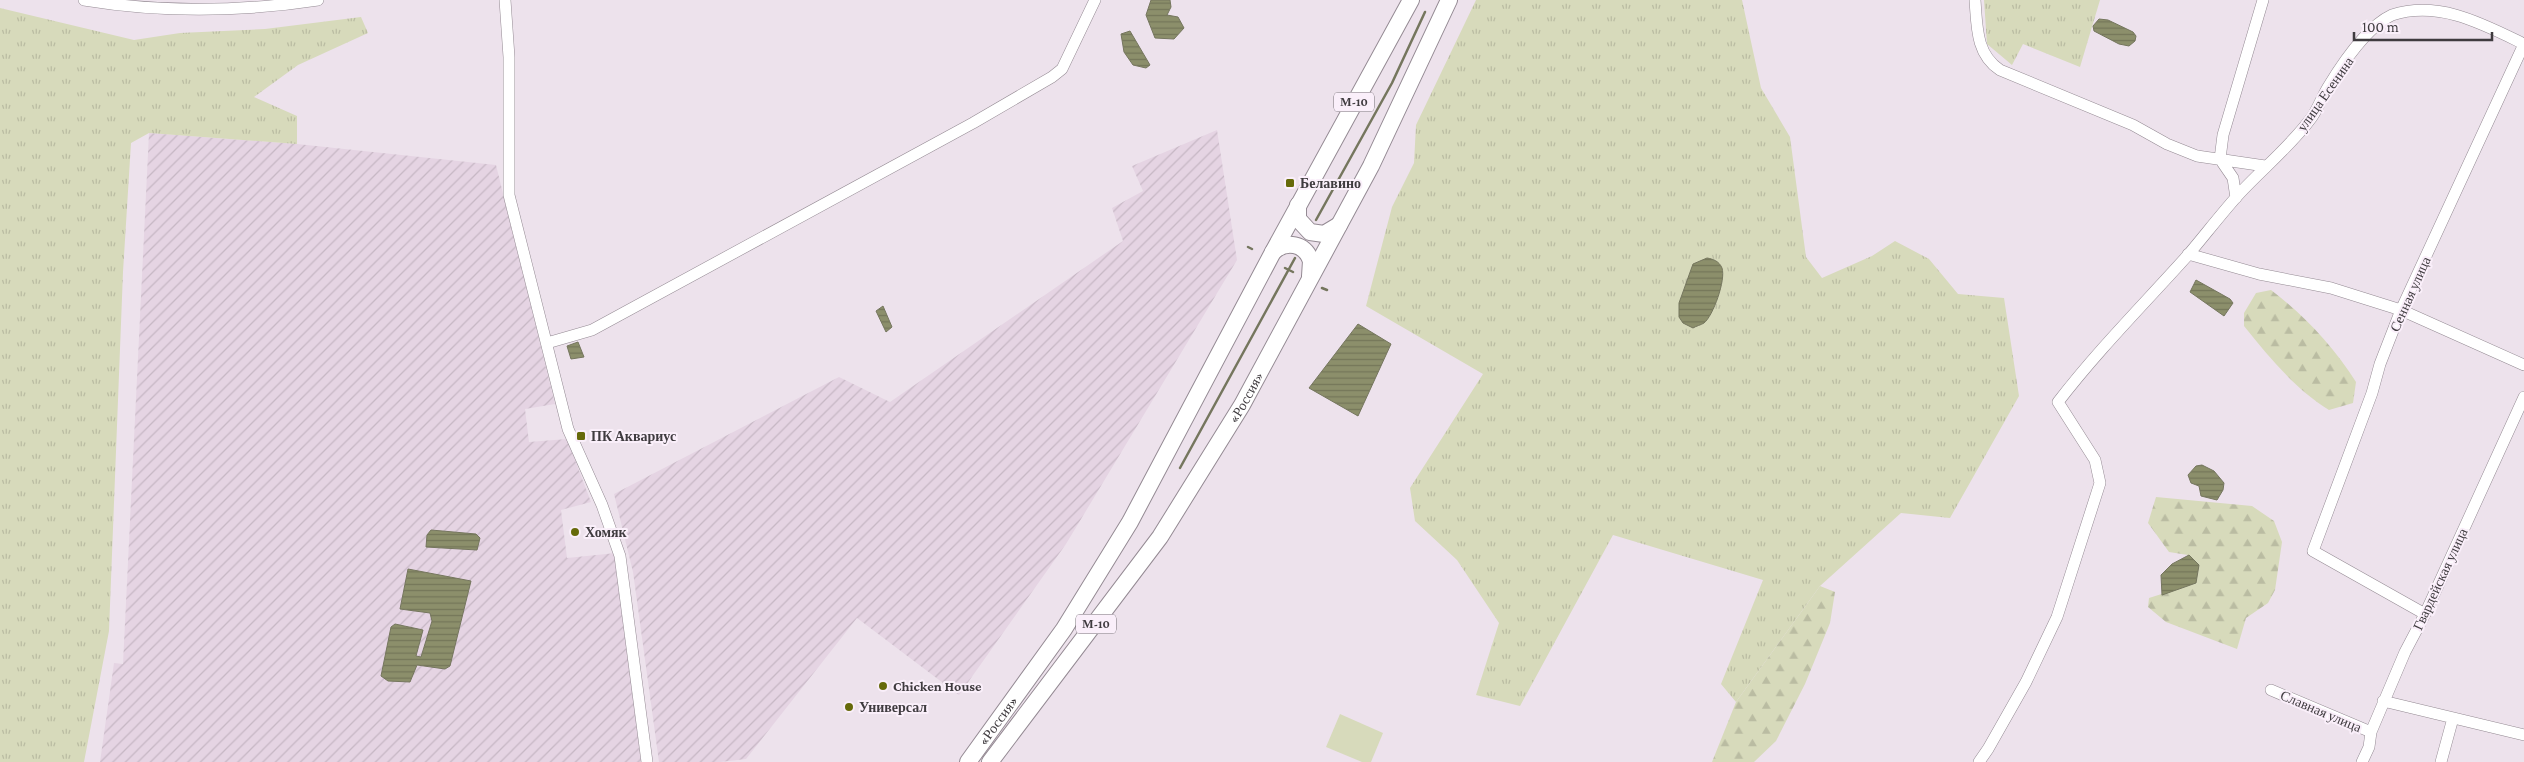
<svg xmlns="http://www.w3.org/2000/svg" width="2524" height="762" font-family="'Crimson Pro',serif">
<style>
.industrial{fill:url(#industrial-furrows)}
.grass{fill:url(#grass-tufts)}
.forest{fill:url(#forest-firs)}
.park{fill:#d7dabb}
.water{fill:url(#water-rules);stroke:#75765e}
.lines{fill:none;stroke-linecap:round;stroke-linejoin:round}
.stream{stroke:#75765e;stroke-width:2.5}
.minor-casing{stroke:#948a93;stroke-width:12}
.highway-casing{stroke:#948a93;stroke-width:18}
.minor{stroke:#fff;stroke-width:11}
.highway{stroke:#fff;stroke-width:16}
.poi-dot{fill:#666a0a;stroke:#faeffa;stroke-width:2}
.labels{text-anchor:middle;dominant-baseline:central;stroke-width:4;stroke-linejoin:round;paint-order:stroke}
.shield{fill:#faeffa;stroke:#777177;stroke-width:1}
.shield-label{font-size:12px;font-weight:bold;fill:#3f3b3f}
.street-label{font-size:14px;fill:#3f3b3f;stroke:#faeffa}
.poi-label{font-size:14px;font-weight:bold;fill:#3f3b3f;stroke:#faeffa;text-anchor:start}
</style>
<defs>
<pattern id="industrial-furrows" width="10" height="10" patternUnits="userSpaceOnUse" patternTransform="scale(1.25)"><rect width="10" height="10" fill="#e5d4e3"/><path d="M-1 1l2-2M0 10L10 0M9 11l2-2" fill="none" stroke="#c6b7c4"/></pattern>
<pattern id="grass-tufts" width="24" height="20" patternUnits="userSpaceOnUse" patternTransform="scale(1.25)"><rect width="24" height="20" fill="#d7dabb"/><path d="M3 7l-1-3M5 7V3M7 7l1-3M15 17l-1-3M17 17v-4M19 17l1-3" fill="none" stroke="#babca2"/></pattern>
<pattern id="forest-firs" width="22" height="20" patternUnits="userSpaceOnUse" patternTransform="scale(1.25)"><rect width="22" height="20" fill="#d7dabb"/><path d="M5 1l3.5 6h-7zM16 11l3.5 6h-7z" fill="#babca2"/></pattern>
<pattern id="water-rules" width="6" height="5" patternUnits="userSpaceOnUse" patternTransform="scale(1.25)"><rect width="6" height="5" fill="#8c8f6b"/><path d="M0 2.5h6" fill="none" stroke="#747659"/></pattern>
</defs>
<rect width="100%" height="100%" fill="#ede2ec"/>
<path class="industrial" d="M1217,130L1237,260L1066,544L959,695L857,618L746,759L720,762H659L633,572L614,494L839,377L890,402L1123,241L1112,208L1143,191L1132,166Z
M149,133L297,144L496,165L555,404L525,409L529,442L567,439L591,502L561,510L567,558L616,553L641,762H100L114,663L123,664Z"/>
<path class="grass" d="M1476,0H1742L1761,88L1790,137L1806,257L1822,278L1872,256L1895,241L1929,259L1958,294L2004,298L2019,396L1950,518L1901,513L1820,586L1736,702L1721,684L1763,580L1613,535L1520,706L1476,695L1499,623L1457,560L1415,521L1410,488L1483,374L1366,306L1392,207L1414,163L1416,125Z
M1984,0H2100L2080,67L2023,44L2012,65L1987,44Z
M0,8L134,40L180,33L265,29L361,17L368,33L298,65L254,97L297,116V144L149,133L131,143L123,272L109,631L84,762H0Z"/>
<path class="forest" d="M2271,290C2304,315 2334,347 2356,382L2353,403L2329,410C2295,389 2269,357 2244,326V313L2256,293Z
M2156,497L2252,506L2274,521L2282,542L2275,590L2268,603L2246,618L2237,649L2166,622L2148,607L2149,598L2196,583L2188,555L2169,552L2148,523Z
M1820,586L1835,592L1830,623L1805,684L1776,741L1754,762H1712L1736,702Z"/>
<path class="park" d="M1340,714L1383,733L1371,762H1362L1326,747Z"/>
<path class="water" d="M1151,0H1170L1171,7L1167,15L1178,17L1184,28L1174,39L1155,38L1146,15Z
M2099,19L2108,20L2133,32L2136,36L2135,41L2129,46L2119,44L2094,31L2093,26Z
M1130,31L1150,65L1146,68L1133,65L1124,52L1121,34Z
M1707,258C1713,259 1719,261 1722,268C1726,280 1713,316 1704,323C1701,325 1696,326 1693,328L1683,323L1679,317V303L1693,264Z
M2196,280L2230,299L2233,303L2224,316L2190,292Z
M883,306L892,327L886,332L876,311Z
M1358,324L1391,344L1358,416L1309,388Z
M578,342L584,357L571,359L567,346Z
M2202,465L2214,471L2224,483L2223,490L2217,500L2201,496L2199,486L2191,483L2188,475L2196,466Z
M431,530L476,534L480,538L477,550L426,547L427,535Z
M2189,555L2199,565L2196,583L2162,595L2161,575L2172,564Z
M408,569L471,581L450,666L445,669L417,665L410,682L388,681L381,676L391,627L395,624L423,630L416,656L421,657L432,621L430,613L400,609Z"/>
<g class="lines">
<path class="stream" d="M1316,220L1392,83L1425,12
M1248,247L1252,249
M1285,268L1293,272
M1322,288L1327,290
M1180,468L1295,258"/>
<g class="minor-casing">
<path id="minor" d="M84,0C163,13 240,12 318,0
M505,0L509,57V195L568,429L602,505L620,556L647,762
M1975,0C1977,27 1976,54 2000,70L2133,125L2167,144L2197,156L2265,166
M2236,198L2233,178L2220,159L2223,135L2263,0
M2188,254L2259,274L2331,288L2401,310L2524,365
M547,343L592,330L973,123L1052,77L1062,69L1095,0
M2425,614L2313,551L2372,393L2380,364L2401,310L2524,44
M2271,690L2371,732
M2383,701L2524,735
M1979,762L1988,749L2026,682L2057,617L2100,483L2095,460L2058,402C2098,350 2144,304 2188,255C2205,235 2221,214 2239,194C2263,168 2291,146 2312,117C2318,108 2322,97 2328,87C2342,64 2368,26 2392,15C2439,0 2483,24 2524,44
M2362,762L2369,747L2371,732L2405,652L2425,614L2524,397
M2441,762L2453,718"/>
</g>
<g class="highway-casing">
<g id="highway">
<path d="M1298,205V219L1310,232L1324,234L1339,225"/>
<path d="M1273,252C1286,240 1305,243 1311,261L1310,276"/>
<path id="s1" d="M968,762L1064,629L1130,522L1273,252L1411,0"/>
<path id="s2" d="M990,762L1160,537L1242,405L1371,166L1449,0"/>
</g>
</g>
<use href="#minor" class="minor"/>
<use href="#highway" class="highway"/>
</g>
<g class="poi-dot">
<rect x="1285" y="178" width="10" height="10" rx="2.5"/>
<rect x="576" y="431" width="10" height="10" rx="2.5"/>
<circle cx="575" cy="532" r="5"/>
<circle cx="883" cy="686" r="5"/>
<circle cx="849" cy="707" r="5"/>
</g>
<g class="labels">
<g class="shield">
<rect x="1334" y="92.5" width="40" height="19" rx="4"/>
<rect x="1076" y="614.5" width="40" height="19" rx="4"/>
</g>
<g class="shield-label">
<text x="1354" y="102">М-10</text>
<text x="1096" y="624">М-10</text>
</g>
<g class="street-label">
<text transform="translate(2325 94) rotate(-55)">улица Есенина</text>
<text transform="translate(2410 294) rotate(-66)">Сенная улица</text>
<text stroke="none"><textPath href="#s2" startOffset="446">«Россия»</textPath></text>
<text transform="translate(2440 579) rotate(-65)">Гвардейская улица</text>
<text transform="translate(2321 711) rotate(23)">Славная улица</text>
<text stroke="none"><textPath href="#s1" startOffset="51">«Россия»</textPath></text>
</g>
<g class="poi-label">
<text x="1300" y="183">Белавино</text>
<text x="591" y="436">ПК Аквариус</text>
<text x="585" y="532">Хомяк</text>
<text x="893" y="686">Chicken House</text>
<text x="859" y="707">Универсал</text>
</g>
</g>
<path d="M2354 32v8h138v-8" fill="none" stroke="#3f3b3f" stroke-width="2.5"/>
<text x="2362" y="32" font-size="15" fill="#3f3b3f" stroke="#faeffa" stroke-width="4" paint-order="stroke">100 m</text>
</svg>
